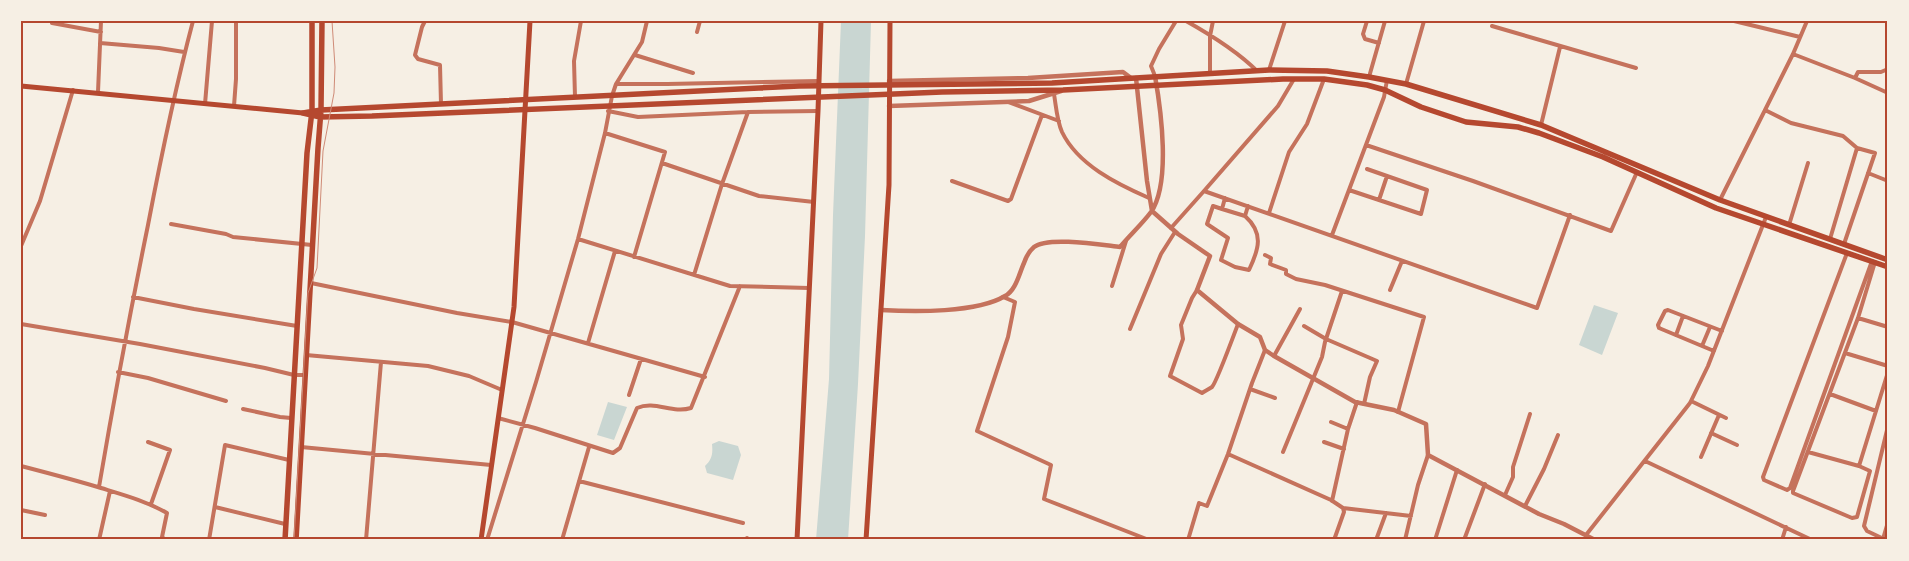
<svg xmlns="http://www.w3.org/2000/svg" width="1909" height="561" font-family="Helvetica,sans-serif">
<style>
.water{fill:#c9d6d2}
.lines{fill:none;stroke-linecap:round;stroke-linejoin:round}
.minor{stroke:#c5725c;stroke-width:4}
.tertiary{stroke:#c5725c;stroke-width:4.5}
.secondary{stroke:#b5482f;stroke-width:5}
.primary{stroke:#b5482f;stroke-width:5.5}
.tram{stroke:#cf8b77;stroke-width:1}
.neatline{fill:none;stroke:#b5482f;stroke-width:2}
</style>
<rect width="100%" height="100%" fill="#f6efe4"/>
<path class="water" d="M841,21H871L865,236L858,384L848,540H816L829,379L833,215Z
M1594,305L1618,313L1602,355L1579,345Z
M608,402L627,407L614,440L597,435Z
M719,441L738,446L741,455L733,480L707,473L705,466C712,459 713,454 712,444Z"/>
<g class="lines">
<path class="minor" d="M425,21L422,27L415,55L418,59L440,65L441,104
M1186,21C1211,35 1237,51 1257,71
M1367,21L1363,34L1365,39L1379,43
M1734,21L1800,37
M1887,21L1888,22
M52,23L101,32
M1492,26L1636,68
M697,32L700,21
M100,43L159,48L184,52
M1793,54L1855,78L1888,93
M635,55L693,73
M1269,70L1285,21
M1210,74V36L1213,21
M1155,76L1151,66L1159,49L1176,21
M1369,77L1385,21
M1855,78L1858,72H1881L1888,69
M616,84H667L819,81
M1406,84L1424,21
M98,92L101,21
M1054,94C1056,106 1057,121 1062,132C1078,165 1117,184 1149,198
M575,97L574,61L581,21
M1008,102L1059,121
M205,104L212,21
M234,106L236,79V21
M1765,110L1791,123L1843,136L1857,148L1875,153L1844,244
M608,111L638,117L748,112L818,111
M1541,125L1560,47
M605,133L665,152L634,257
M1366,145L1473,181L1611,231L1637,172
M662,163L759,196L814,202
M1367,169L1387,176
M1868,173L1888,181
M952,181L1008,201L1011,199L1042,115
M1349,190L1421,214L1427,190L1387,176L1379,200
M1204,191L1278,106L1294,79
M1225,198L1222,209L1213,206L1207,224L1228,238L1221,260L1235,267L1249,270C1259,249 1264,233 1245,216L1248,206
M1720,200L1793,54L1807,21
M1222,209L1245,216
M1269,213L1289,152L1307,124L1324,79
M171,224L226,234L233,237L312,245
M1789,225L1808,163
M1171,228L1204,191L1537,308L1570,215
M1332,235L1384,97L1387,80
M578,239L730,286L809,288
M1830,239L1857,148
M21,246L40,201L73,90
M1847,253L1763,477L1764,480L1787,490L1790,488L1872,261
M1265,255L1271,258L1270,264L1286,270V274L1296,279L1325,285L1424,317L1398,412
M694,275L722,184L748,112
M311,283L457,313L512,322L705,377
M1112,286L1126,241
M1197,290L1192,298L1181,325L1183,339L1170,376L1202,393C1205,391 1209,389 1212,387C1216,383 1235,332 1238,324
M1390,290L1402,261
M133,297L194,309L297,326
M1003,297L1015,302L1008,337L977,431L1051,465L1044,499L1149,540
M1858,318L1888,327
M21,324L140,344L265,368L294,375H305
M1304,326L1326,339L1377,361L1370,377L1364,404
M1130,329L1161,254L1175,232
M1676,335L1683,316
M588,343L615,251
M1702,346L1710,327
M1714,351L1659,328L1658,325L1665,311L1668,310L1722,331
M1845,353L1888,366
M306,355L428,366L469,376L502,390
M1274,356L1300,309
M118,372L148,378L226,401
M1250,389L1275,398
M1830,394L1876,411
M629,395L641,359
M1691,401L1726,418
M243,409L280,417L291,418
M498,418L535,428L613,453L620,448L637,408C655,400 672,414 691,408L740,286
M1331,422L1348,429
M1711,433L1737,445
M148,442L170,450L151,504
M1324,442L1344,449
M301,447L491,465
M1283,452L1322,357L1325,342L1342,291
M1808,452L1859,466L1870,471L1857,517L1852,518L1793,493V491L1858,318L1875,262
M1228,454L1331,500L1343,508L1344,512L1334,540
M1701,457L1719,415
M1645,461L1812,540
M21,466C48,473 75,480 101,488C124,495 146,501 167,513L162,537L166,540
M1859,466L1888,372
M579,481L743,523
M99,487C114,399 130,313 148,225C161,157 175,89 193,21
M1505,495L1513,477V467L1530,414
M1332,501L1348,429L1357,402
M1525,506L1544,469L1558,435
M215,507L285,524
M1343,508L1411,516
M21,510L45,515
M1586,535L1690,403L1708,366L1766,217
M1883,539L1888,522
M99,540L110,491
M209,540L225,445L289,460
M366,540L381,362
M487,540L536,382L578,239L605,133L612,96L616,84L642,42L647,21
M562,540L589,447
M747,540V538
M1188,540L1199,503L1207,506L1228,454L1252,383L1265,350
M1376,540L1386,513
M1405,540L1418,485L1428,455
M1435,540L1457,470
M1464,540L1485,484
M1782,540L1786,527
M1886,540L1867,531L1864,526L1888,426"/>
<path class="tertiary" d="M1136,78L1147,181L1152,211L1178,234L1210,256L1197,290L1238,324L1260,337L1265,350L1274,356L1355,402L1394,410L1426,424L1428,455L1539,514L1564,524L1595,540
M889,81L1028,78L1123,72L1131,78
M889,106L1029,101L1061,91
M881,310C914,312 977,313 1005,296C1016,290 1019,274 1024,263C1026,257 1028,252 1034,247C1048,236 1102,245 1120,247C1130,235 1142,224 1151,212C1171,183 1161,110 1155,76"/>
<path class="secondary" d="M21,86L303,113
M481,540L514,307L530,21
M797,540L818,111L821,21
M866,540L889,185L890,21"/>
<path class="primary" d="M303,113L320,117L372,116L942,92L1063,90L1283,79H1324L1367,85L1385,90L1421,107L1466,122L1518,127L1539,133L1603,157L1716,208L1888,267
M303,113L321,110L799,86L1052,83L1269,70L1327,71L1369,77L1406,84L1541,125L1720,200L1888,260
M285,540L307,153L312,111V21
M296,540L318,148L321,110L322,21"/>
<path class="tram" d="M294,540L308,293L317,268L323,151L334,93L335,67L332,21"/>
</g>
<rect width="1909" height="561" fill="none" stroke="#f6efe4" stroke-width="45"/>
<rect x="22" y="22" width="1864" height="516" class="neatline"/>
</svg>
